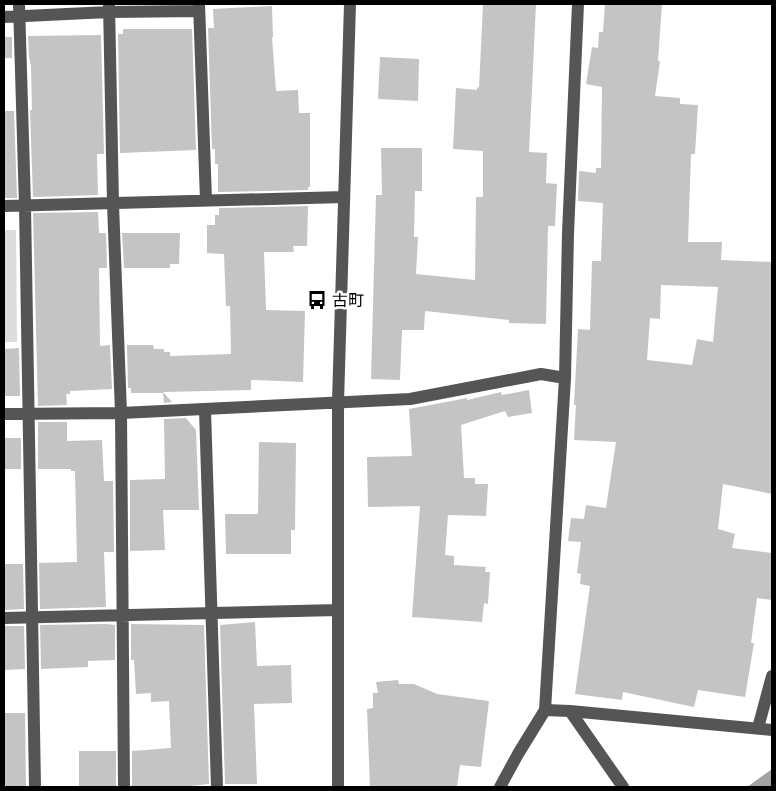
<svg xmlns="http://www.w3.org/2000/svg" width="776" height="791" font-family="'Noto Sans','Noto Sans JP',sans-serif">
<style>
.green{fill:#dcdcdc}
.water{fill:#a3a3a3}
.building{fill:#c4c4c4;fill-rule:evenodd}
.lines{fill:none;stroke-linecap:round;stroke-linejoin:round}
.minor{stroke:#555;stroke-width:12}
.labels{text-anchor:middle;dominant-baseline:central;stroke-width:5;stroke-linejoin:round;paint-order:stroke}
.poi-label{font-size:16px;fill:#000;stroke:#fff;text-anchor:start}
</style>
<rect width="100%" height="100%" fill="#fff"/>
<path class="green" d="M4,230H16L17,342H4Z"/>
<path class="water" d="M772,769V787H747Z"/>
<path class="building" d="M483,4H536L529,152L547,153L546,183L557,184L555,226H548L546,324L509,323V320L425,311L424,330H402L400,380L371,379L376,195H382L381,148H422V191H415L414,237H418L416,274L475,280L476,197H483V151L453,149L456,88L477,90V87L479,88Z
M605,4H662L658,61H660L655,96L680,98V104L698,105L695,154H691L688,242H722L721,260L772,262V494L723,484L718,529L735,534L732,548L772,553V600L757,598L751,643H754L745,697L698,690L694,707L623,692L622,700L575,694L590,586L580,584L581,574L577,573L581,542L568,541L571,518L584,519L586,505L606,508L616,442L574,440L576,405H574L578,329L590,330L592,261H601L603,203L578,201L579,171L596,173V168H601L602,87L586,84L592,47L598,48L599,32H603ZM661,285L718,287L713,342L697,339L692,365L647,360L650,318L660,319Z
M272,6L273,37H272L276,91L298,90L299,113H310V187H308V190L218,192V164H215V149H212L208,28H214L213,9Z
M123,29H192L196,150L120,153L118,34H123Z
M101,35L104,154H97L98,195L33,197L30,110H32L31,66L29,57L28,36Z
M4,37H12V58H4Z
M380,57L419,59L418,101L378,99Z
M4,111H14L17,198H4Z
M308,206L307,246H293L294,252H264L266,310L305,311L303,382L251,380V390L163,392L172,402L164,403L163,393H131V388H128L127,345H153L154,349H164V352H170V356L231,354L230,306H226L224,254L207,253V225H215V215H219V208Z
M98,212L99,233H106L107,268H99L100,346L110,345L112,389L70,391V394H66L67,405L38,406L33,213Z
M122,233H180L179,264H170V268H124Z
M19,348L20,396H4V349Z
M529,390L532,413L508,417L505,411L461,425L464,478H475V484H488L486,516L448,515L445,555L454,556V565L486,567L485,572H490L488,604L484,603L482,622L412,617L420,506L368,507L367,457L412,456L409,409L467,398V400L501,392L502,395Z
M186,418L196,430L199,510H163L165,550L130,551V480L165,479L164,419Z
M38,422H67V441L102,440L104,481H113L114,552H104L106,607L40,609L39,563L77,562L75,471H71V469H38Z
M4,438H21V469H4Z
M259,442L296,443L295,530H291V554H226L225,514H258Z
M4,564H23L24,609L4,610Z
M255,622L257,666L291,665L292,703L254,704L257,784H225L220,625Z
M106,624L115,625V660L88,661V667L41,669L40,625Z
M131,624L204,625L209,784L180,787H132V751L171,748L169,701L151,702V693L136,694L134,660H131Z
M4,626H24L25,669L4,670Z
M398,680L399,684H414L437,694L489,701L481,767L460,765L457,787H370L367,709L373,708V693H378L376,682Z
M4,713H25L26,787H4Z
M79,751H116V787H79Z"/>
<g class="lines">
<path class="minor" d="M19,4L25,206L35,787
M109,4L113,204L121,413L124,787
M199,4L206,200
M4,17L109,12L198,11
M4,206L344,197
M205,410L217,787
M4,414L121,413L410,399L541,374L565,378
M4,618L338,610
M545,710L570,711L772,730
M570,711L623,787
M758,728L772,676
M338,787V402L350,4
M500,787L518,754L545,710L565,378L568,233L578,4"/>
</g>
<defs>
<g id="bus-bare" transform="scale(1.5)"><path d="M-5-6H5V4H4V6H2V4H-2V6H-4V4H-5ZM-3.5-4V0h7V-4ZM-3.5 1.2v1.5H-2V1.2ZM2 1.2v1.5H3.5V1.2Z" fill="#000" stroke="#fff" stroke-width="2.5" paint-order="stroke"/></g>
</defs>
<g fill-rule="evenodd">
<use href="#bus-bare" x="317" y="300"/>
</g>
<g class="labels">
<g class="poi-label">
<text x="332" y="300">古町</text>
</g>
</g>
<rect width="776" height="791" fill="none" stroke="#000000" stroke-width="10"/>
</svg>
